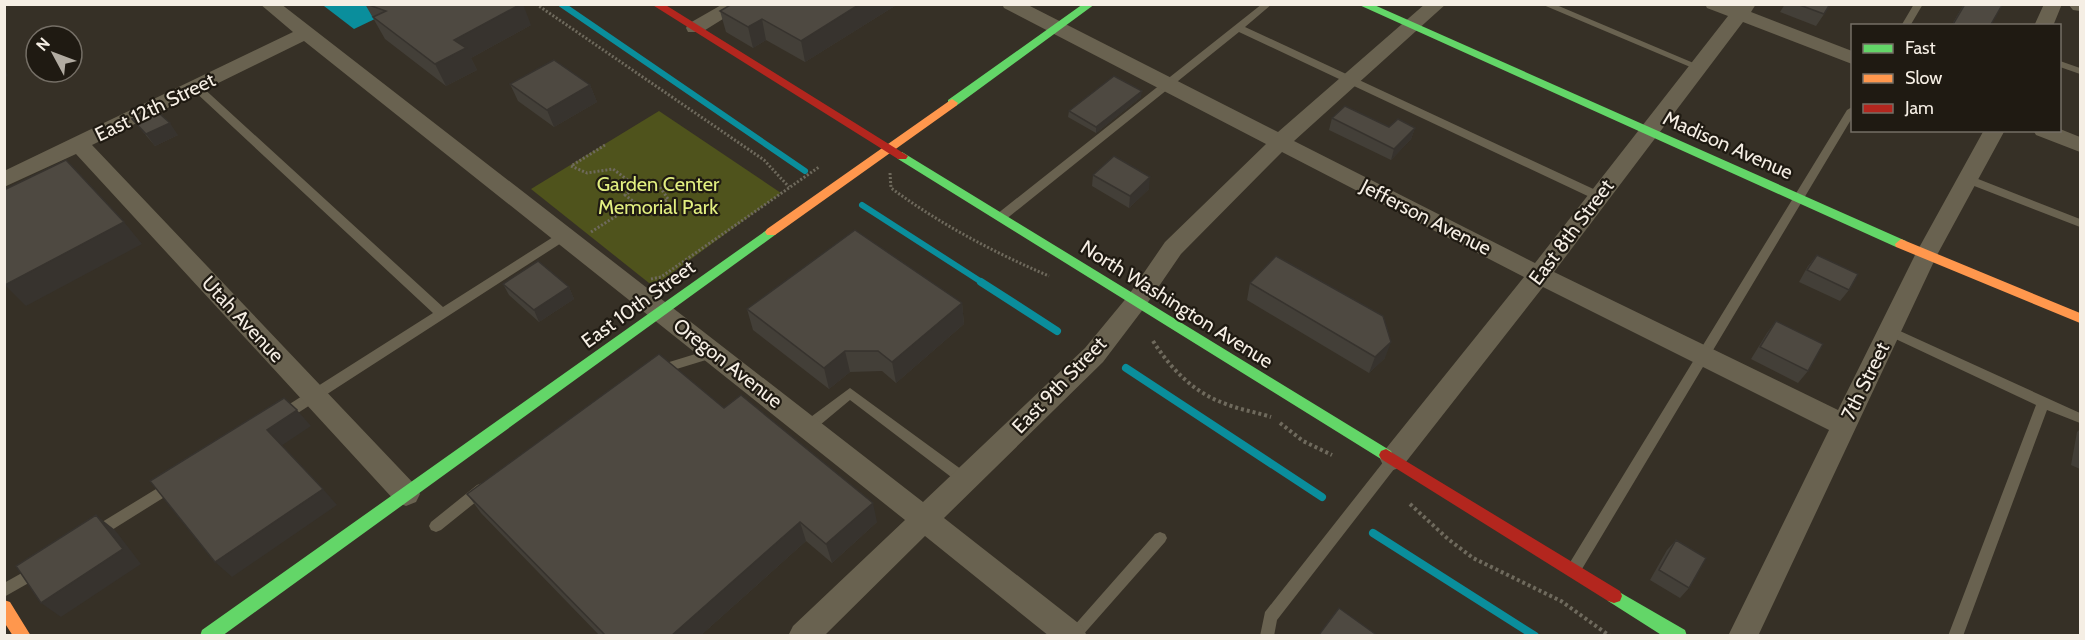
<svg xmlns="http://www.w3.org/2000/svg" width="2085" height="640" font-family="Cabin,sans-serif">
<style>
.green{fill:#4f531c}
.water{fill:#0a8e9c}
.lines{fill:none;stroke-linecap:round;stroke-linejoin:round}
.stream-far1{stroke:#0a8e9c;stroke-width:6}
.stream{stroke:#0a8e9c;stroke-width:8}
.path-far1{stroke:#6f6a5d;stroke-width:3;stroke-dasharray:2 2;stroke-linecap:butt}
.path{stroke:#6f6a5d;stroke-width:4;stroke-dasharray:3 3;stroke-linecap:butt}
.lane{fill:#696250;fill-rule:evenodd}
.street{fill:#696250;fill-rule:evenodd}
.fast{fill:#63d668;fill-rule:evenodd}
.slow{fill:#ff974d;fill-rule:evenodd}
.jam{fill:#b3261e;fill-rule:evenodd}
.wall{fill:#433f38}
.shaded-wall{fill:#37332e}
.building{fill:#4e4941;stroke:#37332e;stroke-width:1.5}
.labels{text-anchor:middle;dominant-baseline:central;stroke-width:4.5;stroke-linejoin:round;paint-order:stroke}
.street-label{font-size:20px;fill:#f5eee4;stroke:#1f1a12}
.park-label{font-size:20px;fill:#e2ef80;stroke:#1f1a12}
</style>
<rect width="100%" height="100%" fill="#363026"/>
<path class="green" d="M659,111L781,193L661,281L649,283L531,189Z"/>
<path class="water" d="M328,4L404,5L354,29L324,6Z"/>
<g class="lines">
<path class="stream-far1" d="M561,4L805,171
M862,205L983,283"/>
<path class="stream" d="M981,282L1057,331
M1126,368L1322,497
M1373,533L1535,636"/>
<path class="path-far1" d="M536,4L764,160L789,187
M605,145L571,166L587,173L613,169L637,187
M890,173L891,188C940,224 993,252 1049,276
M645,182L660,187L668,199L653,210L642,208L625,195Z
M591,232L635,204
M651,279L661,277L819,167"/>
<path class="path" d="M1153,341C1171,369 1194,393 1226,404C1241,410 1256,412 1271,417
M1280,423L1303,441L1332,455
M1410,504L1448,539L1473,558L1561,601L1610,636"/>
<path class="lane" d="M1262,4H1272L1245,27L1602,193L1603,196L1602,199H1594L1239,32L1005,220H997L995,217L997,214Z
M1541,4H1554L1703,67L1698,70L1695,69Z
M1914,4H1923L1910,26H1901Z
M2060,61L2080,68V74L2060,67Z
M196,84L200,85L443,307L561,232H569L571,235L569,238L287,420L282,421L277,420L276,416L277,412L433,313L192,89L191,87Z
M1852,107V118L1579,574L1574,575L1569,574L1567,569L1569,564L1847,110Z
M1968,175L2080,219V227L1964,182L1963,179Z
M1889,326L2080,413V423L2047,410L1963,636H1948L2036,405L1885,334L1883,331L1885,328Z
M715,348L719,350L721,353L719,356L657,375L653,373L651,370L653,367Z
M850,388L969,475L971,479L969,483L964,485L959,483L850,400L814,430L809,431L804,430L803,426L804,422Z
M1393,454L1398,456L1400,460L1398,464L1277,620L1274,636H1260L1265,612L1388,456Z
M174,478L179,480L181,484L179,488L99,538L94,540L89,538L87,534L89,530Z
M482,483L487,485L489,489L487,493L441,530L436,532L431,530L429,526L431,522L477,485Z
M1160,532L1165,534L1167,538L1165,542L1082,636H1065L1155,534Z
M36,565L41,566L43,571L41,576L4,597V583Z"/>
<path class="street" d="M260,4H281L923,502L1085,348L1128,296L1165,242L1266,144L1004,8L1002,4H1026L1278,132L1425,4H1446L1294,141L1535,263L1728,16L1707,8L1705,4H1756L1751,12L1852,51V64L1743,22L1554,272L1838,410L1915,255L1984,130H2005L1937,255L1758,636H1728L1829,430L1543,287L1402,467L1393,470L1384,467L1380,459L1384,451L1524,277L1282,152L1181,254L1144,308L1103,362L944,518L1082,626L1087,636H1049L925,536L824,636H788L793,626L905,520L304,41L92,145L416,486L420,494L416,502L406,506L396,502L76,154L4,187V171L293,32Z
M723,4H747L702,32H688L686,28L688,24Z
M2044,4H2062L2053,26H2034Z
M2068,4H2080V11L2073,10Z
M2060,129L2080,137V152L2036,135L2033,130Z"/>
<path class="fast" d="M1083,4H1095L956,106H948V100Z
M1357,4H1372L1906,241L1907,244L1906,247H1896Z
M902,152L1391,451L1393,455L1391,459L1386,461L1381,459L898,159L896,156L898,153Z
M771,227L777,232L775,235L222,636H200L202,630Z
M1614,589L1685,630L1687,636H1663L1608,601L1606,596L1608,591Z"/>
<path class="slow" d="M952,99L958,103L956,106L775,235H767L765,232L767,229Z
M1901,239L2080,313V323L1896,247L1895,244Z
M4,600L10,602L31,636H13L4,622Z"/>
<path class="jam" d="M651,4H664L908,156L906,159H898Z
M1386,449L1620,591L1622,596L1620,601L1614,603L1608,601L1381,459L1379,455L1381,451Z"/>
</g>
<path class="wall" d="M365,4L531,25L471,58L477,70L446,86L385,39Z
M732,4H898L805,62L766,40L753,48L726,32L720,11Z
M1785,4H1831L1816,26L1780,12Z
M1964,4H2000L1990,26H1951Z
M510,84L590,85L597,102L554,127L518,101Z
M1141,97L1096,133L1068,117L1069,111Z
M1332,118L1389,127L1415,128L1411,139L1391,160L1329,130Z
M132,119L178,135L155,146Z
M1093,175L1149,189L1129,208L1092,186Z
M1817,255L1849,290L1840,301L1799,282L1808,266Z
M1250,283L1385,358L1369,373L1247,300Z
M503,284L569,287L574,299L539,322L509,295Z
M962,303L964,324L896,383L882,371L850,372L829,389L753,330L747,309Z
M1776,321L1808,371L1798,383L1751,359L1767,333Z
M724,408L877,522L832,563L806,541L700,636H600L481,513L467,494Z
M2080,429V469L2071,465L2077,432Z
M1676,540L1689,588L1680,598L1650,580L1667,550Z"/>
<path class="shaded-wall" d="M521,4H523L531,25L471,58L477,70L446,86L435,64L454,40Z
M860,4H898L805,62L801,41Z
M762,19L766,40L753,48L748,27Z
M4,67L8,76L4,78Z
M590,85L597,102L554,127L547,110Z
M1142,91L1141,97L1096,133V127Z
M170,123L178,135L155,146L146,134Z
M1415,128L1411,139L1391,160L1394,149Z
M1150,177L1149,189L1129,208L1130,196Z
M124,222L142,244L26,306L5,285Z
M569,287L574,299L539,322L534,310Z
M962,303L964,324L896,383L892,362Z
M1391,342L1385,358L1369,373L1375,357Z
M845,351L850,372L829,389L824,368Z
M297,410L311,426L281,446L267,430Z
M323,489L337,505L232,577L215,562Z
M873,503L877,522L832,563L826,544Z
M96,515L115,530L141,564L61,617L41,603Z
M800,522L806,541L700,636H671Z"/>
<path class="building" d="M366,4H521L454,40L466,48L435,64L373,17L386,11Z
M732,4H860L801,41L762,19L748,27L720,11Z
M1797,4H1830L1824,14Z
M1965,4H2000L2002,5L1990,26H1952Z
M554,60L590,85L547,110L510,84Z
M1114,76L1142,91L1096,127L1069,111Z
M1345,106L1389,127L1398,119L1415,128L1394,149L1332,118Z
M153,108L170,123L146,134L132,119Z
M1114,156L1150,177L1130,196L1093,175Z
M66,160L124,222L5,285L4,190Z
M855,230L962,303L892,362L878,351H845L824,368L747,309Z
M1817,255L1858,274L1849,290L1807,270Z
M1276,256L1383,316L1391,342L1375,357L1250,283Z
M538,261L569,287L534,310L503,284Z
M1776,321L1823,344L1808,371L1760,347Z
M659,354L724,408L741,395L873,503L826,544L800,522L671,636H606L467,494Z
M284,398L297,410L267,430L323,489L215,562L150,481Z
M96,515L123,549L41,603L16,566Z
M1676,540L1706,558L1689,588L1659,570Z
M1339,608L1378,636H1318Z"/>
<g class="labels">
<g class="street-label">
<text transform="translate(155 107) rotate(-26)">East 12th Street</text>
<text transform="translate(1728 145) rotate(24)">Madison Avenue</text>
<text transform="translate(1426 217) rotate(27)">Jefferson Avenue</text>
<text transform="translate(1571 232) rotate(-53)">East 8th Street</text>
<text transform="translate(638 304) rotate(-36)">East 10th Street</text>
<text transform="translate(1177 304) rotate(32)">North Washington Avenue</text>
<text transform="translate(243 319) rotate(47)">Utah Avenue</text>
<text transform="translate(728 363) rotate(38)">Oregon Avenue</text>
<text transform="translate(1865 381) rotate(-64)">7th Street</text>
<text transform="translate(1059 385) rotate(-46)">East 9th Street</text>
</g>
<g class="park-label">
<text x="658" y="184">Garden Center<tspan x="658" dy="23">Memorial Park</tspan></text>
</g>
</g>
<rect width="2085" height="640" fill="none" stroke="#f5eee4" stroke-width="12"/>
<rect x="1851" y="24" width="210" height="108" fill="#1f1a12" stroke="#756f66" stroke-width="1.5"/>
<rect x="1863" y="44" width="30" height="9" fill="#63d668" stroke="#756f66" stroke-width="1.5"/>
<text x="1905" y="54" font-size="18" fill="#f5eee4">Fast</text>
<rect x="1863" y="74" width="30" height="9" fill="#ff974d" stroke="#756f66" stroke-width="1.5"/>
<text x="1905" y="84" font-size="18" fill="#f5eee4">Slow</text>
<rect x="1863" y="104" width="30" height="9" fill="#b3261e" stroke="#756f66" stroke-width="1.5"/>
<text x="1905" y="114" font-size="18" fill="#f5eee4">Jam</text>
<g transform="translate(54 54) rotate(311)"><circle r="28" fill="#1f1a12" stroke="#756f66" stroke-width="1.5"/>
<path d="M0-4.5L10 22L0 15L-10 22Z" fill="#b2aca2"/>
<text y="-9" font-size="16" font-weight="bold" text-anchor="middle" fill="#f5eee4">N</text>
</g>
</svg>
